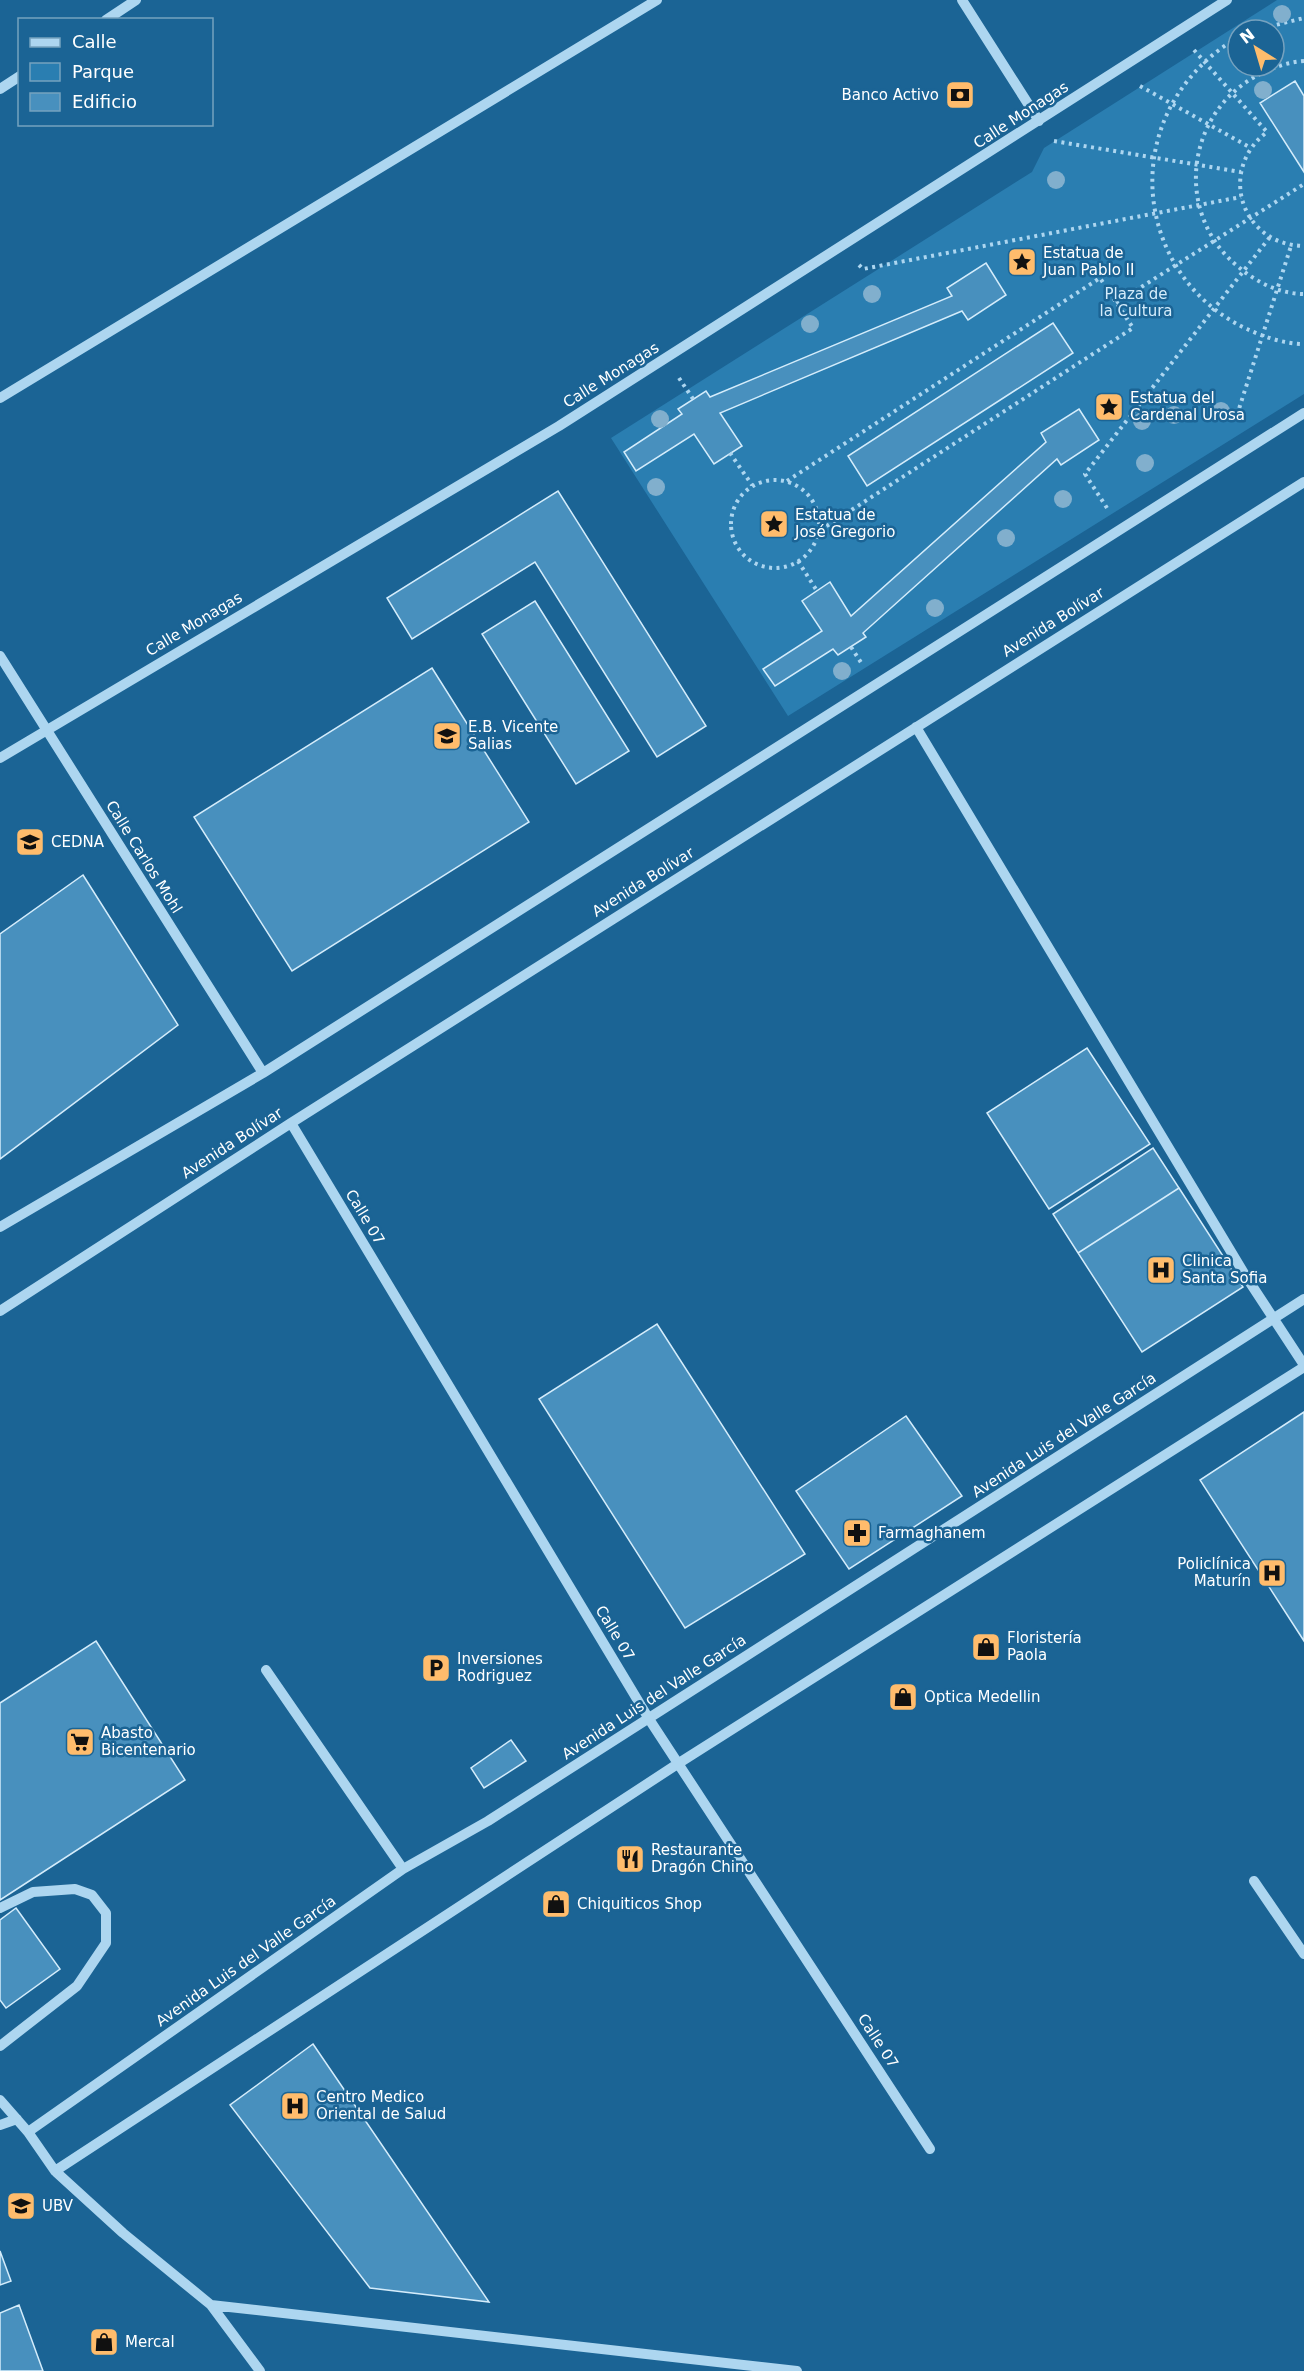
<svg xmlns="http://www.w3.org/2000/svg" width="1304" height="2371" font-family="'DejaVu Sans',sans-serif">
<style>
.green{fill:#2a7eb1;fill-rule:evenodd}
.building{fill:#4890be;stroke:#d4ecfb;stroke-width:1.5}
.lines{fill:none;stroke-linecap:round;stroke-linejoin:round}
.path{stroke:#add6f0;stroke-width:4;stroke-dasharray:3 4.5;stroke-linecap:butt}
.minor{stroke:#add6f0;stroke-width:10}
.tree{fill:#81afcd}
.labels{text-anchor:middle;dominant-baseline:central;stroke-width:5;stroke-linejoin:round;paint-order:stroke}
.poi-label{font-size:15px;fill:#fff;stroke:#1b6495;text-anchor:start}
.street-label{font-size:15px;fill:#fff;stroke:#1b6495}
.park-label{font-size:15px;fill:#d4ecfb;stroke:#1b6495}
</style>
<rect width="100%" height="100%" fill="#1b6495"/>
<path class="green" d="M1277,0H1304V96L1294,81L1260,103L1304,172V394L788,716L611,438L1032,172L1044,148ZM1238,30H1274V66H1238Z"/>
<path class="building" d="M1295,81L1304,96V172L1260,103Z
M986,263L1006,295L968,320L962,311L720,413L742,446L714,464L694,434L636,471L624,452L682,414L678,409L706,391L710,397L952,296L947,288Z
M1053,323L1073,353L867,486L848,456Z
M1079,409L1099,440L1061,465L1057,459L863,633L866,637L838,655L833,649L775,686L763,669L822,631L802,601L830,582L851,616L1046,442L1041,433Z
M558,491L706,726L657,757L535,562L412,639L387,598Z
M535,601L629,751L576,784L482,634Z
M432,668L529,822L292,971L194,817Z
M83,875L178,1025L0,1159V934Z
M1087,1048L1150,1144L1049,1209L987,1113Z
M1153,1148L1179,1188L1078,1253L1053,1214Z
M1179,1188L1243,1287L1142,1352L1078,1253Z
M657,1324L805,1554L685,1628L539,1399Z
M1304,1412V1641L1200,1480Z
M906,1416L962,1496L849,1569L796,1491Z
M96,1641L185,1780L0,1900V1703Z
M511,1740L526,1761L484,1788L471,1768Z
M16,1908L60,1969L6,2008L0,2000V1920Z
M313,2044L489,2302L370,2288L230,2105Z
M0,2251L11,2281L0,2285Z
M19,2305L43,2371H0V2313Z"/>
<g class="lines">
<path class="path" d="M1255,30L1304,18
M1238,38C1219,48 1203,62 1189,79C1122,161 1150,284 1247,329C1264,337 1285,344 1304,344
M1194,50L1267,132C1217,170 1241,245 1304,246
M1304,61C1289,62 1274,67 1260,74C1184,112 1173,217 1241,269C1258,283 1281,294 1304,294
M1140,86L1251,148
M1054,141L1241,172
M859,265L863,269L1241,197
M1116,303L1304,184
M679,378L693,399
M1244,421L1238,412L1291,246
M730,453L752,485
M731 524a44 44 0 1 1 88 0a44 44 0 1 1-88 0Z
M787,481L1100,278L1133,328L819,531
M1107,508L1085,474L1270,237
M798,561L817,591
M851,647L862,664"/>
<path class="minor" d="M962,0L1039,121
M106,20L136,0
M0,89L20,76
M0,398L657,0
M0,656L263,1073
M916,727L1245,1275L1304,1365
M0,758L559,426L1227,0
M291,1123L649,1719L930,2149
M0,1227L263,1073L1304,413
M0,1311L291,1123L1304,482
M266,1670L403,1869
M1254,1881L1304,1954
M0,1908L33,1892L75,1889L92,1895L106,1913V1943L77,1986L0,2046
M0,2100L28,2132L55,2171L123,2233L211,2305L260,2371
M0,2125L17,2119
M28,2132L403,1869L488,1821L1304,1299
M55,2171L679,1763L1304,1367
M211,2305L797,2371"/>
</g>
<g class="tree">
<circle cx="1282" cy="14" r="9"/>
<circle cx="1263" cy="90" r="9"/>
<circle cx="1056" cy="180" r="9"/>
<circle cx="872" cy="294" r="9"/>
<circle cx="810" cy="324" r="9"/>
<circle cx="1221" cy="411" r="9"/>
<circle cx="1174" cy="415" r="9"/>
<circle cx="660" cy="419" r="9"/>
<circle cx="1142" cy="421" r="9"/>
<circle cx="1145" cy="463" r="9"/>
<circle cx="656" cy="487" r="9"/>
<circle cx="1063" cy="499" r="9"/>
<circle cx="1006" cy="538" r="9"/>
<circle cx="935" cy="608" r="9"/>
<circle cx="842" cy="671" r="9"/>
</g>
<defs>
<g id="bank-square" transform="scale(1.5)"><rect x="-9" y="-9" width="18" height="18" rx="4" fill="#ffbc6c" stroke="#1b6495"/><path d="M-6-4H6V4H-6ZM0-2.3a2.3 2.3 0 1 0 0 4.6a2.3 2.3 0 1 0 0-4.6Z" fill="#111"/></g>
<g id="sight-square" transform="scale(1.5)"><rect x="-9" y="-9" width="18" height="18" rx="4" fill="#ffbc6c" stroke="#1b6495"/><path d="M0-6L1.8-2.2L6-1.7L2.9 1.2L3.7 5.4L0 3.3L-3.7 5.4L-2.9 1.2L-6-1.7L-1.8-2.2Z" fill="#111"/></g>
<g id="school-square" transform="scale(1.5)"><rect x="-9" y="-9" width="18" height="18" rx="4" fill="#ffbc6c" stroke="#1b6495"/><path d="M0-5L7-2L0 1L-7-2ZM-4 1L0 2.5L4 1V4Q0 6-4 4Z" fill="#111"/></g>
<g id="hospital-square" transform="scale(1.5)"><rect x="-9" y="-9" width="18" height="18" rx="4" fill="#ffbc6c" stroke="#1b6495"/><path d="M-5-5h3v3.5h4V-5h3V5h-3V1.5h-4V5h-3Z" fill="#111"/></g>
<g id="pharmacy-square" transform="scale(1.5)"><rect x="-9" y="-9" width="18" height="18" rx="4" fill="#ffbc6c" stroke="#1b6495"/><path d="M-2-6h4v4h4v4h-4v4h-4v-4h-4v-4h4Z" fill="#111"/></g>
<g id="shop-square" transform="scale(1.5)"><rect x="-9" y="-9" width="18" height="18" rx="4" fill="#ffbc6c" stroke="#1b6495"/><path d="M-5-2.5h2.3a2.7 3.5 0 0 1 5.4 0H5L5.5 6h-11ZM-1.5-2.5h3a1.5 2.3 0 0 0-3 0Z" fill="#111"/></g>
<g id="parking-square" transform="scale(1.5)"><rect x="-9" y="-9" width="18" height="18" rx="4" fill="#ffbc6c" stroke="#1b6495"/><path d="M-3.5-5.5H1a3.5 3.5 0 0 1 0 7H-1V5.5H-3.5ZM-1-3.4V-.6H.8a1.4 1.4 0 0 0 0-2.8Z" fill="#111"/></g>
<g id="supermarket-square" transform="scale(1.5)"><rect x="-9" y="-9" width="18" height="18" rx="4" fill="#ffbc6c" stroke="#1b6495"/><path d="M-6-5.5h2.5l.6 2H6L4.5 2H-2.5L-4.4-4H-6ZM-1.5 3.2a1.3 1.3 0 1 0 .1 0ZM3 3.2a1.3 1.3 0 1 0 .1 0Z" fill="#111"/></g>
<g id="restaurant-square" transform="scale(1.5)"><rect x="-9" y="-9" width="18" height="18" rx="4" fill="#ffbc6c" stroke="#1b6495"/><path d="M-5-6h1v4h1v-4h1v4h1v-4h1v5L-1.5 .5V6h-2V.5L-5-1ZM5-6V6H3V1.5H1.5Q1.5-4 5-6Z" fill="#111"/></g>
<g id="university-square" transform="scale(1.5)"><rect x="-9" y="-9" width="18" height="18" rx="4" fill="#ffbc6c" stroke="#1b6495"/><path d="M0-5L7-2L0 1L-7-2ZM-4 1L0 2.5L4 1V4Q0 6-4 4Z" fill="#111"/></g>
</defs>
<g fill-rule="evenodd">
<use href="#bank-square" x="960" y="95"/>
<use href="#sight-square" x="1022" y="262"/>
<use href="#sight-square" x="1109" y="407"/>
<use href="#sight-square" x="774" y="524"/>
<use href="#school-square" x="447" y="736"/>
<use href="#school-square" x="30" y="842"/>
<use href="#hospital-square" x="1161" y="1270"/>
<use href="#pharmacy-square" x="857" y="1533"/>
<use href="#hospital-square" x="1272" y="1573"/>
<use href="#shop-square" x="986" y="1647"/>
<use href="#parking-square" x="436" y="1668"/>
<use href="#shop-square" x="903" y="1697"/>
<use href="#supermarket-square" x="80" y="1742"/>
<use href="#restaurant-square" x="630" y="1859"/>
<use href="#shop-square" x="556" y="1904"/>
<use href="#hospital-square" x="295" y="2106"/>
<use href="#university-square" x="21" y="2206"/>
<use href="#shop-square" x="104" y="2342"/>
</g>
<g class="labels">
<g class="poi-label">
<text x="939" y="95" text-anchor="end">Banco Activo</text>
<text x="1043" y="253">Estatua de<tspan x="1043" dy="17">Juan Pablo II</tspan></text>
<text x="1130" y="398">Estatua del<tspan x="1130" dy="17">Cardenal Urosa</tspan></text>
<text x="795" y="515">Estatua de<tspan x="795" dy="17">José Gregorio</tspan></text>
<text x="468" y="727">E.B. Vicente<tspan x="468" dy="17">Salias</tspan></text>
<text x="51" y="842">CEDNA</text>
<text x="1182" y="1261">Clinica<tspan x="1182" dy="17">Santa Sofia</tspan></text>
<text x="878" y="1533">Farmaghanem</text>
<text x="1251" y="1564" text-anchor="end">Policlínica<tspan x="1251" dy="17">Maturín</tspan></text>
<text x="1007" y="1638">Floristería<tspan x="1007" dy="17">Paola</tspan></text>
<text x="457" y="1659">Inversiones<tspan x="457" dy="17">Rodriguez</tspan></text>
<text x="924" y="1697">Optica Medellin</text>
<text x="101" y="1733">Abasto<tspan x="101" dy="17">Bicentenario</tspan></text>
<text x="651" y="1850">Restaurante<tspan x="651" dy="17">Dragón Chino</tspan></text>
<text x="577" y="1904">Chiquiticos Shop</text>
<text x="316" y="2097">Centro Medico<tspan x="316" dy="17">Oriental de Salud</tspan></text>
<text x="42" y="2206">UBV</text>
<text x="125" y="2342">Mercal</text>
</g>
<g class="street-label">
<text transform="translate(1021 115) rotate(-33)">Calle Monagas</text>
<text transform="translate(611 375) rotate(-32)">Calle Monagas</text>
<text transform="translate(1053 622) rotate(-32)">Avenida Bolívar</text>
<text transform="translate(194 624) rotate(-31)">Calle Monagas</text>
<text transform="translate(144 857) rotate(58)">Calle Carlos Mohl</text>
<text transform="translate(643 882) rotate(-32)">Avenida Bolívar</text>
<text transform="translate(232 1143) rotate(-33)">Avenida Bolívar</text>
<text transform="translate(365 1217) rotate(59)">Calle 07</text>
<text transform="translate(1064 1435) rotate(-33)">Avenida Luis del Valle García</text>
<text transform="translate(615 1633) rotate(59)">Calle 07</text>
<text transform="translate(654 1697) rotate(-33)">Avenida Luis del Valle García</text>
<text transform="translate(246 1961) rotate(-35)">Avenida Luis del Valle García</text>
<text transform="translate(878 2041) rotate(57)">Calle 07</text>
</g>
<g class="park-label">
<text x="1136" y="294">Plaza de<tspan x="1136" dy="17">la Cultura</tspan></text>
</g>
</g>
<rect x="18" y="18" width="195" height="108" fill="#1b6495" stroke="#76a2bf" stroke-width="1.5"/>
<rect x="30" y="38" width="30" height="9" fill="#add6f0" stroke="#76a2bf" stroke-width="1.5"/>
<text x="72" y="48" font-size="18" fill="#ffffff">Calle</text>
<rect x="30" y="63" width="30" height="18" fill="#2a7eb1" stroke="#76a2bf" stroke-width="1.5"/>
<text x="72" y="78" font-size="18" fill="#ffffff">Parque</text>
<rect x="30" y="93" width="30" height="18" fill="#4890be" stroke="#76a2bf" stroke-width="1.5"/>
<text x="72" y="108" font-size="18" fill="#ffffff">Edificio</text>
<g transform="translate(1256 48) rotate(323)"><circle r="28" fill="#1b6495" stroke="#76a2bf" stroke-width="1.5"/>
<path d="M0-4.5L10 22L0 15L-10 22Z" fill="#ffbc6c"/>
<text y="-9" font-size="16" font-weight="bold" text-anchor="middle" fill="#ffffff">N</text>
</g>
</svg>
